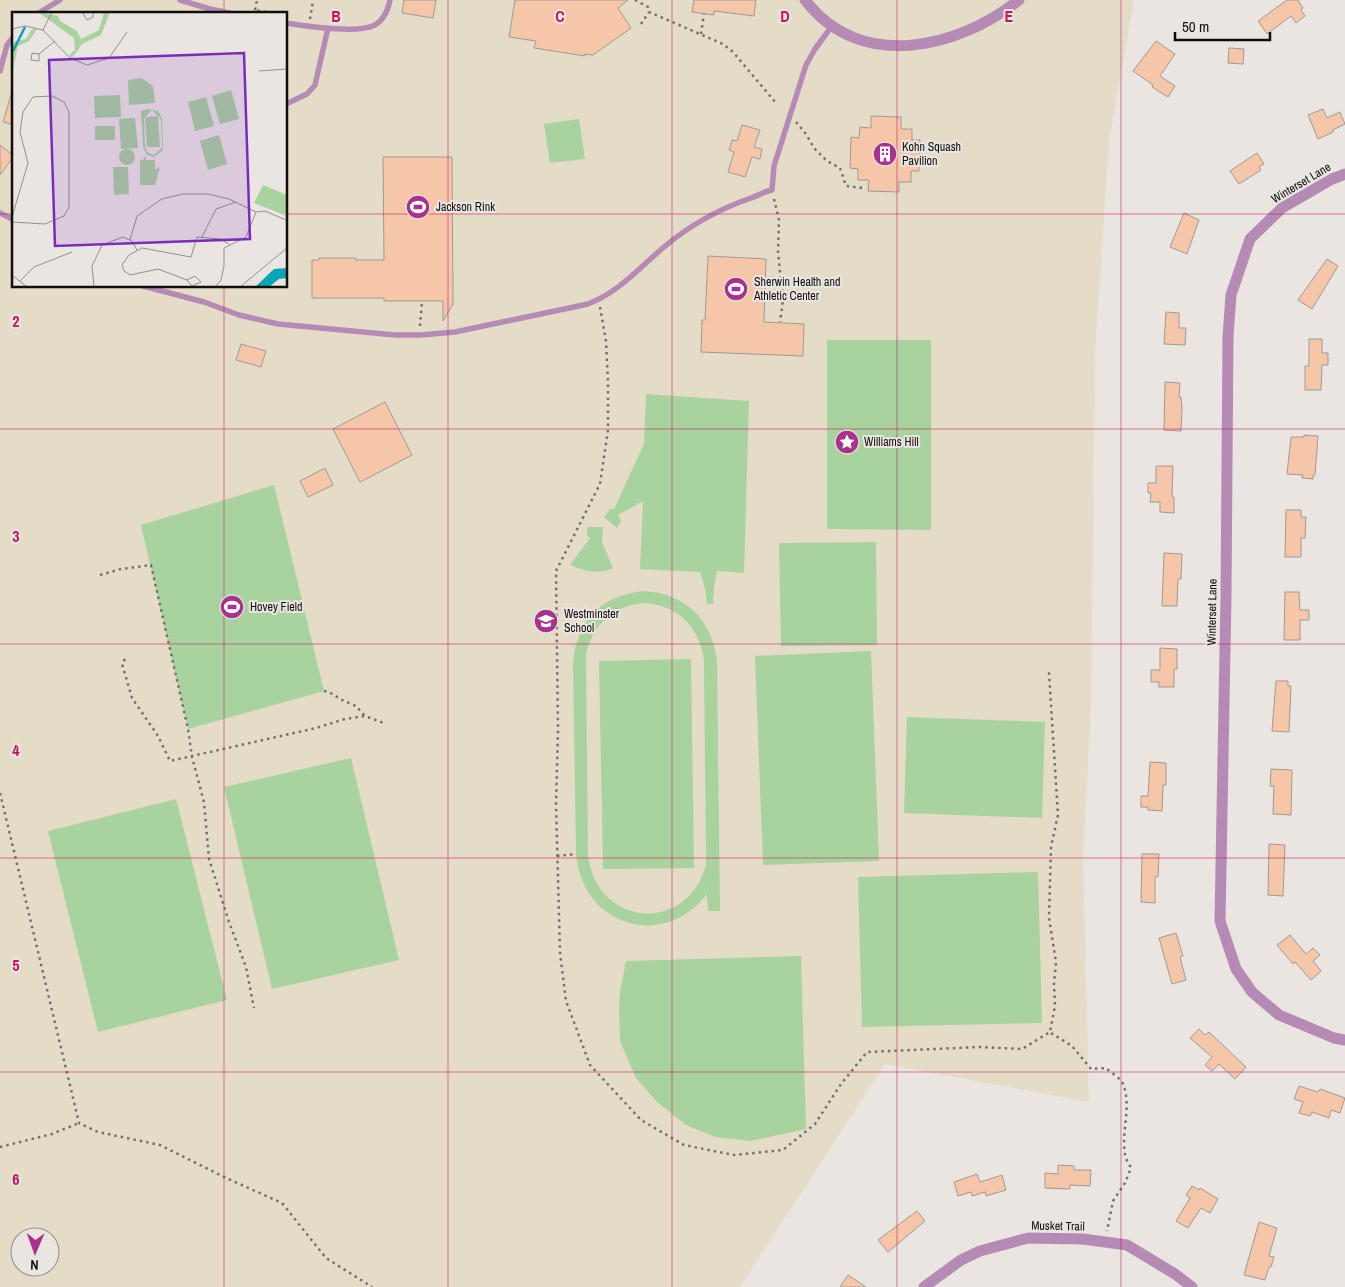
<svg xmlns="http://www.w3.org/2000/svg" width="1345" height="1287" font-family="'Archivo Narrow',sans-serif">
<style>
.education{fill:#e5dcc7;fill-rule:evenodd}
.garden{fill:#a8d29e;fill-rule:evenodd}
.building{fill:#f6c6a9;stroke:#9f9995}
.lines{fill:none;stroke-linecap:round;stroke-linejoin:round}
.path{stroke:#74706e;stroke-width:2.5;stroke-dasharray:2.5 4;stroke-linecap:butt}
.lane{stroke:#b58bb6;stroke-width:5.5}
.street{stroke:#b58bb6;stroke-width:11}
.grid{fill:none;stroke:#c2185b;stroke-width:1;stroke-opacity:0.55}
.labels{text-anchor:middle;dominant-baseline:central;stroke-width:4;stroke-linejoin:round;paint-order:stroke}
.poi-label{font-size:12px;fill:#110f0e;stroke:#ebe5e1;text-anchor:start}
.street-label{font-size:12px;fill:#110f0e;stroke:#ebe5e1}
.inset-river{fill:none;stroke:#09a5b7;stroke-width:2.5}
.inset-road{fill:none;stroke:#948f8d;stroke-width:1}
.view{fill:#7b2cbf;fill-opacity:0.15;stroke:#7b2cbf;stroke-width:2.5}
.inset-edge{fill:none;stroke:#110f0e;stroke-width:2.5}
.grid-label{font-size:16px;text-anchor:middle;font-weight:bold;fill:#c2185b;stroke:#ebe5e1;stroke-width:4;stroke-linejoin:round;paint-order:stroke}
</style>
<rect width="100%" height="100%" fill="#ebe5e1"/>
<path class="education" d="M0,0H1134L1109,142L1095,355L1091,710L1083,857L1089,1102L885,1064L740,1287H0ZM14,14H286V286H14ZM20,1237H50V1267H20Z"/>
<path class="garden" d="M579,119L585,159L550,163L544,124Z
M827,340H931V530L827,529Z
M646,394L749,401L744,573L717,571L714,586L713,604H707L705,588L700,572L640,569L643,501L618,515L621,521L617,528L604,517L610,509H614L644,444Z
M274,485L324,691L188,729L141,525Z
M587,527H603L602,542L613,568C598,575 585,571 570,565L590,538L587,535Z
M876,542L877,645L781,646L779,543Z
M643,591C685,593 712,619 717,661L720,911H708L707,894C663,951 582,926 576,854L573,665C576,621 600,596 643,591ZM644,603C678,605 701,628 704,662L706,865C687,935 596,927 588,855L586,654C593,624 613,606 644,603Z
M871,651L879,861L763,865L755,656Z
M691,659L694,868L603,869L599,661Z
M907,717L1045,722L1042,818L904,813Z
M351,758L399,960L272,989L224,787Z
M176,799L227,1000L98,1032L48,831Z
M1038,872L1042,1023L862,1027L858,877Z
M801,956L806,1129L750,1141L715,1137L686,1125L657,1102L636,1078L620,1041L619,1009L620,992L626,961Z"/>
<path class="building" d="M404,0H436L433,18L402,13Z
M515,0H628L618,8L631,28L593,55L585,54V56L534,48L536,41L509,37Z
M694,0H756L754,16L714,11V15L692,12Z
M1287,0H1298L1303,8L1301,10L1305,16L1296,23L1291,16L1267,34L1258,21Z
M1156,41L1175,54L1160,76L1175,86L1168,97L1152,87L1153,85L1133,71Z
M1229,48L1244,49L1243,64L1228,63Z
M11,95L14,96V125L3,122Z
M1323,109L1327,118L1340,112L1345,124L1333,130V132L1318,139L1308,115Z
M871,116L901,117V129H912V140H920L919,171H911V182H899V192L868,191L869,180H858V169L850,168L851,137L859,138L860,127L871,128Z
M742,125L760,130L754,147L762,149L760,159L752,157L745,177L728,172L734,152L729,150L732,140L737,141Z
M0,145L14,156L0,175Z
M1257,153L1264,164L1259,167L1261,170L1239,184L1230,171Z
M383,157H452L453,304L443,321V301H384V298H312V260H319V258H356V260H384Z
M1184,213L1199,220L1187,254L1170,247Z
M708,256L766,259L764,322L804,324L803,356L701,352L702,320H705Z
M1327,259L1338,266L1312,309L1298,300Z
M1166,312L1179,313V328H1186L1185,345L1164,344Z
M1309,339H1322V353H1328V365H1322L1321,390H1305V366H1309Z
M241,344L266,351L261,367L236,360Z
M1165,382L1180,383L1179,397H1181L1182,409L1181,431L1164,430Z
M385,402L412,455L360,482L333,429Z
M1304,435L1318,436L1315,475H1313V479L1302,478L1303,475L1287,474L1291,437H1304Z
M1156,466H1173L1172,497H1174V513L1160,512V502H1150L1151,493H1148V483H1156Z
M325,468L333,485L308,497L300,481Z
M1286,510H1301V517H1306L1305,538H1301V557H1285Z
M1164,553L1182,554L1181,579H1178L1177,606H1162Z
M1285,592H1299L1300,610H1309V620H1300V640H1284Z
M1160,648L1177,649V669H1174V687H1159V682H1151V670H1160Z
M1276,681H1288V686H1291L1289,732L1272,731Z
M1150,762L1166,763V785H1163L1162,811L1148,810V807H1141V796H1148Z
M1271,769L1292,770L1291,815L1273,814L1274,786H1270Z
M1269,844L1285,845L1283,896L1268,895Z
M1142,854H1159L1158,877H1155V903L1141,902Z
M1176,933L1183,956L1180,957L1186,980L1172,984L1159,938Z
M1290,935L1306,954L1313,948L1320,955L1313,961L1321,971L1311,980L1295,962L1293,964L1277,945Z
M1199,1029L1205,1035L1209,1032L1246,1067L1235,1079L1219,1064L1212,1071L1205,1065L1212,1057L1190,1038Z
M1299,1086L1318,1092L1320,1089L1345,1098L1340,1113L1331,1110L1329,1118L1312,1112L1310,1116L1299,1113L1303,1102L1294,1099Z
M1058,1165L1074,1166V1170H1091L1090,1186L1070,1185V1189L1045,1188V1173L1058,1174Z
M977,1174L980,1182L1002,1175L1006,1190L986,1196L985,1192L972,1196L971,1192L958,1196L954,1182Z
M1192,1186L1199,1190L1200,1188L1218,1199L1210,1213L1201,1208L1188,1228L1176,1221L1190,1198L1186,1195Z
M917,1211L925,1221L888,1252L878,1240Z
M1259,1222L1277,1228L1269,1256L1274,1257L1271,1267H1269L1265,1280L1244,1275Z
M848,1275L866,1287H840Z"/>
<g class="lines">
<path class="path" d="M635,0L648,7L649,12L723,44L733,52L776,103
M255,10L257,0
M255,14V10L278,14
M310,19L313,1
M641,24L649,12
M701,34L704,14
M796,122L806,134L814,148L827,161L840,168L846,186L863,188
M774,199L779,220L778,252L783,300L780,322
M600,307L606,341L608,383V430L600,484L556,571L558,730L556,804L560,953L566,1001L590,1065L641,1120L684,1145L734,1155L783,1150L815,1124L841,1084L867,1052L979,1047L1022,1049L1050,1032L1055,1006L1054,984L1056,962L1049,918L1051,847L1058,815L1049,673L1051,669
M420,326L422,301
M100,575L121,569L151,565L188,729L192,757L204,802L209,859L229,922L246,967L254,1008
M125,659L122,664L132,698L158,736L170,761L316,728L345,719L365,716L384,723
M324,691L329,692L342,700L356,706L365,716
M0,793L79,1123L98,1132L160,1145L224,1177L282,1203L326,1258L372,1287
M557,856L576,854
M1051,1033L1072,1046L1091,1069L1106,1068C1111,1073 1121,1078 1123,1084C1132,1106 1121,1131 1125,1154C1125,1159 1129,1163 1131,1168L1125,1183L1113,1201L1107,1231
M0,1147L52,1134L79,1123"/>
<path class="lane" d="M180,0L210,9L234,14
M37,14L60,0
M286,23C305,26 358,34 375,25C384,20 388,10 390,0
M0,71L7,45L14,36
M286,104L307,94L315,85L328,28
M0,213L14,220
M143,286L204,302L239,315L278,324L395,335H421L455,332L588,304C619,292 639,268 664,247C690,225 719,209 751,198C758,196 764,191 772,190L774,166L806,65L815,49L832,26"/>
<path class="street" d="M805,0C860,72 957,49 1019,0
M1345,174L1332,179L1282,208L1250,239L1231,295L1228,336L1226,596L1220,921L1236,969L1252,992L1279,1015L1334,1038L1345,1040
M924,1287L961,1260L980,1251L1028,1238L1083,1239L1127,1245L1175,1274L1192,1287"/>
</g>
<path class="grid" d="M224,0V14M448,0V1287M672,0V1287M897,0V1287M1121,0V1287M0,214H14M286,214H1345M224,286V1287M0,429H1345M0,644H1345M0,858H1345M0,1072H1345"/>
<defs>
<g id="building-disc" transform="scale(1.25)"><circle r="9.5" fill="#a7338e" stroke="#ebe5e1"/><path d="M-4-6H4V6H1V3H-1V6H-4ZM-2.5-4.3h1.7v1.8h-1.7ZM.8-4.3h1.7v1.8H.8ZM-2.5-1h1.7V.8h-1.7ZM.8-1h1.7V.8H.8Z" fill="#fff"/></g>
<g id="stadium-disc" transform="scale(1.25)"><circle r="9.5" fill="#a7338e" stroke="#ebe5e1"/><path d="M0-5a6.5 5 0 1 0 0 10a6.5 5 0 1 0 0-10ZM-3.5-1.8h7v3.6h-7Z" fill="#fff"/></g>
<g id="sight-disc" transform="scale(1.25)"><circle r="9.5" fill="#a7338e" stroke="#ebe5e1"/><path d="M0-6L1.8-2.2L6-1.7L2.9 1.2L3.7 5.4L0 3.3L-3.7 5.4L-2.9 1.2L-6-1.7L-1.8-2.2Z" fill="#fff"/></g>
<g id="school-disc" transform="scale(1.25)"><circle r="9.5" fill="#a7338e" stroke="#ebe5e1"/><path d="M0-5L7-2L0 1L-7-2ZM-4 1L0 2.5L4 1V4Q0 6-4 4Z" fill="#fff"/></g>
</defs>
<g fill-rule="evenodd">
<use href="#building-disc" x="885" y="154"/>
<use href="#stadium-disc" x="418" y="207"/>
<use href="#stadium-disc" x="736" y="289"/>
<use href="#sight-disc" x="847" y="442"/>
<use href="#stadium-disc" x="232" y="607"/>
<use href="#school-disc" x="546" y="621"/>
</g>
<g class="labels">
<g class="poi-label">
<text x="902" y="147">Kohn Squash<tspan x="902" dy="14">Pavilion</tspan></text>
<text x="436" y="207">Jackson Rink</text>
<text x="754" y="282">Sherwin Health and<tspan x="754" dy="14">Athletic Center</tspan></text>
<text x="864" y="442">Williams Hill</text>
<text x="250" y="607">Hovey Field</text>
<text x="564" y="614">Westminster<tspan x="564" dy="14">School</tspan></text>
</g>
<g class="street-label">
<text transform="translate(1301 183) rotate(-31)">Winterset Lane</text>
<text transform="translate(1212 612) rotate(-89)">Winterset Lane</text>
<text transform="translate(1058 1226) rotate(1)">Musket Trail</text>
</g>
</g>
<g transform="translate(12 12)">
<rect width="275" height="275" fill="#ebe5e1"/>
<path d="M26,0L46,4L48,9L65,19L69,27L87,18L92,0H98L89,23L70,32L60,46L57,43L63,38L62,26ZM20,17H25L17,29L6,34L0,62V35L3,29L14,27Z" fill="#a8d29e"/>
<path d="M129,66L141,74L143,91L117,93L116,68ZM219,78L227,107L208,112L200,84ZM108,83L109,105L83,106L82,84ZM194,85L202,114L183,119L176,90ZM136,97L146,99L150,106L151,138L142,145L135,143L131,135L129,99ZM140,98L149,107L150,136L142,143L136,141L133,135L132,106ZM146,104L148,135H135L133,105ZM123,106L126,136L109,137L107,107ZM83,114H103V128H83ZM207,123L215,152L196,158L188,129ZM107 145a8 8 0 1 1 16 0a8 8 0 1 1-16 0ZM133,143L134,148H143V158L148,155L143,173H128V148H131ZM101,155H116L117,182L102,183ZM251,173L275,183V204L242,191Z" fill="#a8d29e" fill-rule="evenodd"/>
<path d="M275,256V266L267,267L257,275H243L262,257Z" fill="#09a5b7"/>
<path class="inset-river" d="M1,39L13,15"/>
<path class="inset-road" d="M70,0L75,8L81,5V0M0,17L13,14L31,18L58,46L75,53L97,46L115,20M31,18L40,0M27,42V49L19,48L20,41L27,42L43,29M247,59L275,57M0,205L16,151L8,120L11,100L21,85L40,84L52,90L57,100V195L52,204L33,212L0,210M190,225L204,197L224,190M118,228L125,204L150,187L171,182H196L217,187L244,200M0,263L15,275M175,268L183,264L189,270L180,274L175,268L146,257L118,263L112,259L110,253L117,243L130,236L179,245L185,225L208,227L217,232M8,269L22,255L60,240M82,275L80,254L90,233L111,225L120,229L125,238M203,275L209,268L212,254V236L234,225L244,200L253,199L274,208M228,275L275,236"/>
<path class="view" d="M232,41L238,227L43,234L37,48Z"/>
<rect width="275" height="275" class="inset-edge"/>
</g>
<g class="grid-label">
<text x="336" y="22">B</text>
<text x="560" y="22">C</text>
<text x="785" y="22">D</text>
<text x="1009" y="22">E</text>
<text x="16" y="327">2</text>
<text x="16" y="542">3</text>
<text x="16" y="756">4</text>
<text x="16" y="971">5</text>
<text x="16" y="1185">6</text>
</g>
<g transform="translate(35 1252) rotate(182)"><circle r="24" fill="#ebe5e1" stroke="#948f8d"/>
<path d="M0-4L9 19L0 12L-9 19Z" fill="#a7338e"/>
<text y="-8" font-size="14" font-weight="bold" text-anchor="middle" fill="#110f0e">N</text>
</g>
<path d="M1175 32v8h95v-8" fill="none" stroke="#110f0e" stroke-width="2.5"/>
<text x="1182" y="32" font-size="15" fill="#110f0e" stroke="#ebe5e1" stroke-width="4" paint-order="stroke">50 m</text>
</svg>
